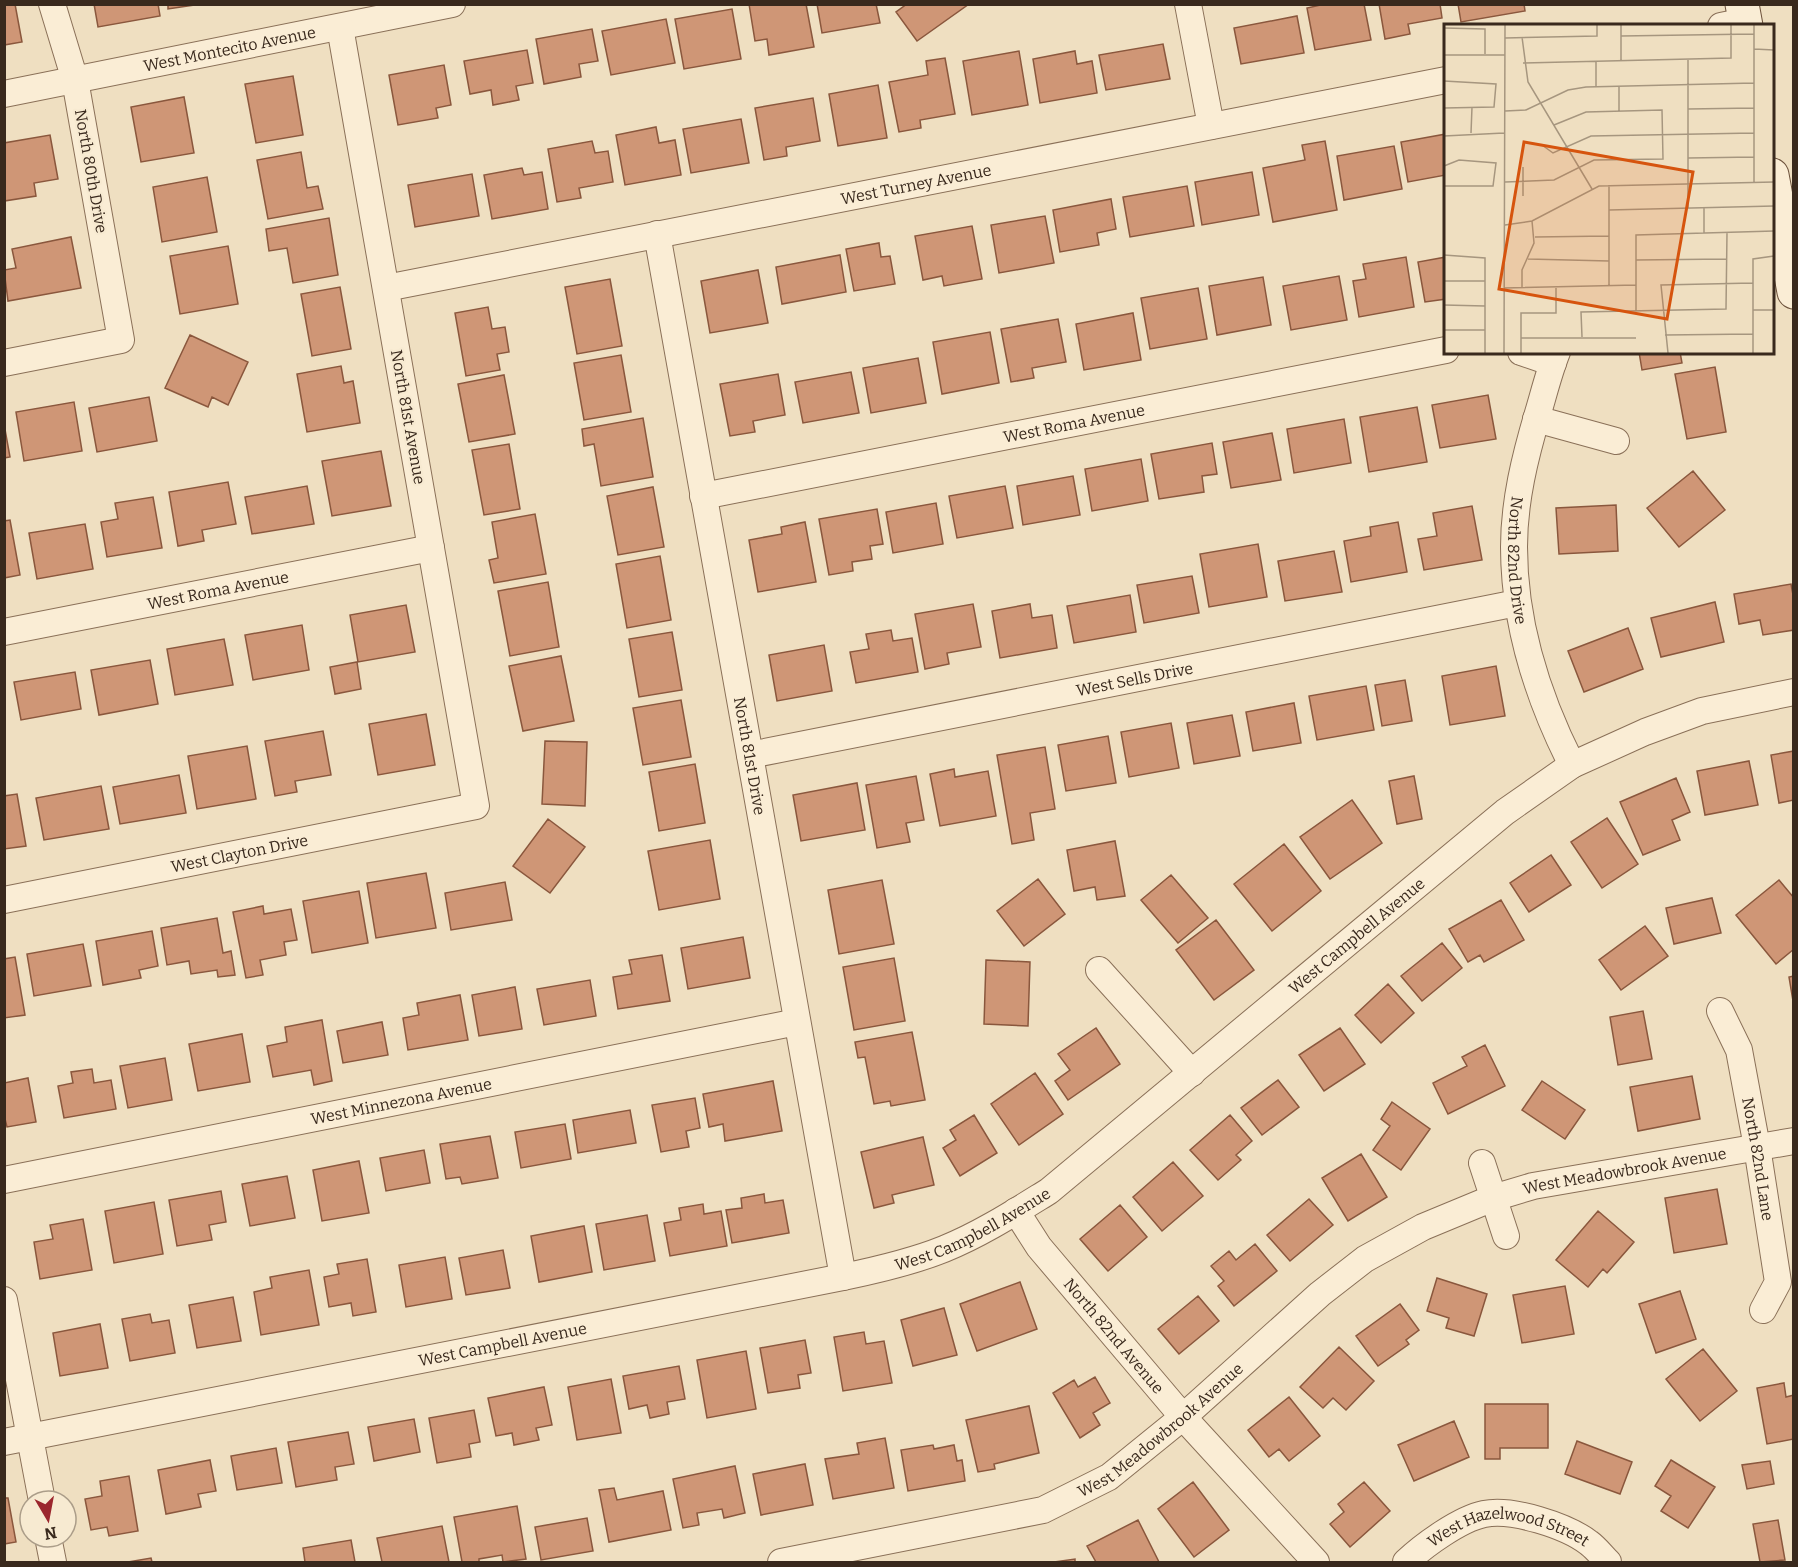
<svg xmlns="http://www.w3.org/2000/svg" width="1798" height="1567" font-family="Bitter,serif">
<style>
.building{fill:#cf9676;stroke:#8a573d;stroke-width:1.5}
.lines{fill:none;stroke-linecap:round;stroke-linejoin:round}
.street-casing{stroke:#8a7058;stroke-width:28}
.secondary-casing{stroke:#6c513b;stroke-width:35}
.street{stroke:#faedd5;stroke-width:26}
.secondary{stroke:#faedd5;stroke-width:33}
.labels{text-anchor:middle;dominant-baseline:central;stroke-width:4.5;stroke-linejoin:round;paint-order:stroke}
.street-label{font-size:16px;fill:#39291d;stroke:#f7ead1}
.inset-road{fill:none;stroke:#a6967f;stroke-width:1.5}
.view{fill:#d6540e;fill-opacity:0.15;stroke:#d6540e;stroke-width:3}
.inset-edge{fill:none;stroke:#39291d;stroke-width:3}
</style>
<rect width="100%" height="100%" fill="#efdfc1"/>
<path class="building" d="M4,4H15L22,42L4,45Z
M94,4H158L160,16L98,27Z
M168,4H194V5L168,9Z
M749,4H806L814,47L769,55L767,39L755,41Z
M817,4H876L880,23L822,33Z
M907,4H969L917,41L896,12Z
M1325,4H1364L1371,40L1315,50L1307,8Z
M1379,4H1440L1442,18L1408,24L1410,34L1385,39Z
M1458,4H1524L1525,11L1461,22Z
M732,9L741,59L684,69L675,19Z
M1297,16L1304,53L1241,64L1234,28Z
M666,19L675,63L611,75L602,31Z
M592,29L598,61L579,64L581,77L544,84L536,39Z
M1163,44L1170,79L1106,90L1099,55Z
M527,50L533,83L516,86L519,100L493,105L491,90L470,94L464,61Z
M1019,51L1028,105L972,115L963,61Z
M1075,51L1077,64L1092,61L1097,93L1040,103L1033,59Z
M945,58L955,114L920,120L921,128L899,132L889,82L928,75L926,61Z
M444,65L451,105L436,108L438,118L398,125L389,75Z
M293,76L303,135L256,143L245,84Z
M878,85L887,138L838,146L829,94Z
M184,97L194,153L141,162L131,107Z
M813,98L820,141L786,147L787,156L764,160L755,108Z
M741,119L749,163L691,173L683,129Z
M656,127L659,143L675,140L681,175L625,185L616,135Z
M1446,134V175L1408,182L1401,142Z
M50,135L58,179L34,183L36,196L4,201V143Z
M592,141L595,153L608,151L613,182L579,188L581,198L557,202L548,149Z
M1325,141L1337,210L1273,222L1263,168L1305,160L1302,145Z
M1394,146L1402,189L1344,200L1337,156Z
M301,152L307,188L318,186L323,209L268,219L257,160Z
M522,168L524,175L542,172L548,209L492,219L484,175Z
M1252,172L1259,215L1202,225L1195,182Z
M472,174L479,216L415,227L408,185Z
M207,177L217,232L162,242L153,187Z
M1187,186L1194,226L1130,237L1123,197Z
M1111,199L1116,229L1097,233L1099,245L1060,252L1053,210Z
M1045,216L1054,263L999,273L991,225Z
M329,218L338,275L293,283L287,248L269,251L266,229Z
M972,226L982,279L944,286L942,276L923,280L915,236Z
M71,237L81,288L8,301L4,270L16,268L12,249Z
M879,243L881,257L890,256L895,284L854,291L846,249Z
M228,246L238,304L180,314L170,256Z
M840,255L846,292L782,304L776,267Z
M1406,257L1414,307L1359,317L1353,281L1366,279L1363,264Z
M1446,257V299L1425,302L1418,262Z
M758,270L768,323L710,333L701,281Z
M1339,276L1347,320L1291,330L1283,286Z
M1263,277L1271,325L1217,335L1209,286Z
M610,279L622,346L577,354L565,287Z
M340,287L351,349L312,356L301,294Z
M1198,288L1207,339L1150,349L1141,298Z
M488,307L492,329L505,327L509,352L497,354L500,370L466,376L455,313Z
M1133,313L1141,360L1084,370L1076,324Z
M1058,319L1066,362L1032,368L1034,378L1011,382L1001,329Z
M990,332L999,383L942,394L933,342Z
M190,335L248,362L228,405L212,397L208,407L165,388Z
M1639,352H1680L1682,363L1642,370Z
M621,355L631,412L584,420L574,363Z
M918,358L926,403L871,413L863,368Z
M341,366L344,383L353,381L360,423L307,432L297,374Z
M1715,367L1726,432L1687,439L1675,374Z
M851,372L859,413L803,423L795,382Z
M778,374L785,415L753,421L755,432L730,436L720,384Z
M504,375L515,434L469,442L458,384Z
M1488,395L1496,439L1440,448L1432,405Z
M149,397L157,441L97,452L89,408Z
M74,402L82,451L24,461L16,412Z
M1417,407L1427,462L1369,472L1360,417Z
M643,418L653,477L601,486L594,444L584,446L582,429Z
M1344,419L1351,463L1294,473L1287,429Z
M4,424L10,457L4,458Z
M1272,433L1281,480L1231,488L1223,442Z
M1212,443L1217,474L1202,476L1204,492L1159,499L1151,454Z
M509,444L520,509L484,515L472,450Z
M381,451L391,506L332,516L322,461Z
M1141,459L1148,501L1092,511L1085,469Z
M1693,471L1725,510L1679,547L1647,508Z
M1073,476L1080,515L1023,525L1017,486Z
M228,482L236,524L202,530L204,541L178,546L169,492Z
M307,486L314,524L252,534L245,497Z
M1005,486L1013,528L957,538L949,496Z
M653,487L664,547L618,555L607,496Z
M153,497L162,548L107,557L101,522L118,519L115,503Z
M936,503L943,544L893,553L886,512Z
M1616,505L1618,551L1559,554L1556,508Z
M1472,506L1482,560L1424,570L1418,539L1437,536L1433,513Z
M877,509L883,544L870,546L872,559L852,562L853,571L829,575L819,519Z
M535,514L546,574L494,583L489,560L498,558L492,522Z
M10,520L20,575L4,578V521Z
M805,522L816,582L758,592L749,540L782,534L781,527Z
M1398,522L1407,572L1351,582L1344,541L1371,536L1370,527Z
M85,524L93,569L37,579L29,533Z
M1258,544L1267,597L1209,607L1200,554Z
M1334,551L1342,592L1285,601L1278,561Z
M660,556L671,620L627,628L616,564Z
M1192,576L1199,613L1144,623L1137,585Z
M548,582L559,647L510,656L498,591Z
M1791,584L1794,600V630L1763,635L1760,620L1739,624L1734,594Z
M1130,595L1136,632L1074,643L1067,606Z
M1715,602L1724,642L1661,657L1651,618Z
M973,604L981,647L947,653L949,664L925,669L915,614Z
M1030,604L1032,618L1052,615L1057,648L1000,658L992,611Z
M406,605L415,652L358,662L350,615Z
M302,625L309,670L253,680L245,635Z
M1628,628L1643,669L1584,692L1568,651Z
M891,630L893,641L912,638L918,672L856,683L850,652L869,649L866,634Z
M672,632L682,690L639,697L629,639Z
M224,639L233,685L175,695L167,649Z
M824,645L832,691L777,701L769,655Z
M561,656L574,721L523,731L509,666Z
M150,660L158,704L99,715L91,670Z
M357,662L361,689L335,694L330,667Z
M1496,666L1505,716L1450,725L1442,676Z
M75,672L81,709L21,720L14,682Z
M1405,680L1412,721L1382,726L1375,685Z
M1366,686L1374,730L1317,740L1309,696Z
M681,700L691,757L643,765L633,708Z
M1294,703L1301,743L1253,751L1246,712Z
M426,714L435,765L378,775L369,724Z
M1232,715L1240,756L1194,764L1187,723Z
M1171,723L1179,768L1129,777L1121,732Z
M323,731L331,775L295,781L297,792L275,796L265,741Z
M1108,736L1116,783L1066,791L1058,745Z
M545,741L587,742L585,806L542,804Z
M247,746L256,799L197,809L188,756Z
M1045,747L1055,809L1030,813L1034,840L1012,844L997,755Z
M1794,751V800L1779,803L1771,755Z
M1749,761L1758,805L1705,815L1697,771Z
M695,764L705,823L659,831L649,772Z
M954,769L955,777L988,771L996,816L940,826L930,774Z
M179,775L186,813L120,824L113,787Z
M916,776L924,820L906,823L910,842L877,848L866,785Z
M1414,776L1422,819L1397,824L1389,781Z
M1676,778L1690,812L1672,820L1680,840L1643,855L1620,802Z
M857,783L865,830L801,841L793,795Z
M101,786L109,829L44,840L36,798Z
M17,794L26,846L4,849V796Z
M1352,800L1382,843L1330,879L1300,837Z
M1607,818L1638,864L1602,888L1571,842Z
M548,819L585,847L550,893L513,866Z
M710,840L720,899L659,910L648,851Z
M1115,841L1125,896L1097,900L1095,887L1074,891L1067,850Z
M1284,844L1321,891L1272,931L1234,884Z
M1551,855L1571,885L1529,912L1510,883Z
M426,873L436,928L376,938L367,883Z
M1171,875L1208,918L1178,943L1141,900Z
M1038,879L1065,914L1024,946L997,911Z
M882,880L894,944L839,954L828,890Z
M1779,880L1794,898V949L1776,964L1736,915Z
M505,882L512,920L451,930L445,893Z
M359,891L368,943L312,953L303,901Z
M1712,898L1721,933L1674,944L1666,908Z
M1501,900L1524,940L1484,962L1480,955L1468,962L1449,929Z
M263,906L264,914L291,909L297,940L284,942L286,955L260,960L263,975L246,978L233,912Z
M217,918L223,953L231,951L235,975L218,977L217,970L191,974L189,961L167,965L161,928Z
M1216,920L1254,970L1214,1000L1176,950Z
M1645,926L1668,956L1621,990L1599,960Z
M152,931L158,966L139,970L141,978L103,985L96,941Z
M743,937L750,978L688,989L681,948Z
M1442,943L1462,968L1422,1001L1401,976Z
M83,944L91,986L34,996L27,954Z
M662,955L670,1001L618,1009L613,977L632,974L629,960Z
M15,957L25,1015L4,1018V959Z
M894,958L905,1021L854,1030L843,967Z
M986,960L1030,962L1028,1026L984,1024Z
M1794,976V1007L1789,977Z
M590,980L596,1016L544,1025L537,989Z
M1388,984L1414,1013L1381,1043L1355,1015Z
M515,987L522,1029L479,1036L472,995Z
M460,995L468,1040L408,1050L403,1018L419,1015L417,1003Z
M1643,1011L1652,1059L1618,1065L1610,1017Z
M322,1020L332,1081L314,1085L311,1070L273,1077L267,1046L287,1042L285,1027Z
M382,1022L388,1055L343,1063L337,1031Z
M1096,1028L1120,1064L1068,1100L1055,1081L1070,1070L1058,1054Z
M1340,1028L1365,1064L1324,1091L1299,1055Z
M912,1032L925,1100L891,1106L890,1101L874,1104L865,1057L858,1058L855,1042Z
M242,1034L250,1082L198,1091L189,1044Z
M1485,1045L1505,1086L1448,1114L1433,1083L1467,1066L1462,1057Z
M165,1058L172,1100L128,1108L120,1066Z
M92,1069L94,1083L111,1080L116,1109L64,1118L58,1086L73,1083L71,1072Z
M1035,1073L1063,1114L1019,1145L991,1104Z
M1692,1076L1700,1119L1638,1131L1630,1087Z
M28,1078L36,1122L7,1127L4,1115V1083Z
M1278,1080L1299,1107L1262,1135L1241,1108Z
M773,1081L782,1131L725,1141L723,1124L709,1127L703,1094Z
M1542,1081L1585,1110L1565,1139L1522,1110Z
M695,1098L700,1128L686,1131L689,1147L661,1152L652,1105Z
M1392,1102L1430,1129L1401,1170L1373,1150L1390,1126L1381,1119Z
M630,1110L636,1143L578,1153L573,1120Z
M974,1115L997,1153L960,1176L943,1148L956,1140L950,1130Z
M1230,1115L1252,1141L1236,1155L1241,1160L1218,1180L1190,1150Z
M565,1124L571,1159L521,1168L515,1132Z
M490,1136L498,1178L462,1184L460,1177L446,1179L440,1144Z
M923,1137L934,1185L892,1195L894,1203L874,1208L861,1152Z
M424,1150L430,1183L386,1191L380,1158Z
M1361,1154L1387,1197L1348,1221L1322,1178Z
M359,1161L369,1213L322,1221L313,1170Z
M1173,1162L1203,1196L1162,1231L1133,1197Z
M287,1176L295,1218L250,1226L242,1184Z
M1717,1189L1727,1244L1674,1253L1665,1198Z
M221,1191L226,1222L209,1225L212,1240L177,1246L169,1200Z
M764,1194L765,1203L783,1200L789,1233L732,1243L726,1210L742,1208L741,1198Z
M1309,1199L1333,1225L1290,1261L1267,1235Z
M154,1202L163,1254L114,1263L105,1211Z
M703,1204L704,1214L721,1211L727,1246L670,1256L664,1223L681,1220L679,1208Z
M1120,1205L1147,1237L1108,1271L1080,1239Z
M1598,1211L1634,1242L1607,1273L1603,1269L1588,1287L1556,1260Z
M647,1215L655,1261L604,1270L596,1224Z
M83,1219L92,1270L40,1279L34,1242L53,1239L50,1225Z
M584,1226L592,1272L539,1282L531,1236Z
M1255,1244L1277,1271L1234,1306L1218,1286L1224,1281L1211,1266L1229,1251L1236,1260Z
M503,1250L510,1288L466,1295L459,1258Z
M445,1257L452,1299L406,1307L399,1265Z
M367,1259L376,1312L353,1316L351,1303L329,1307L324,1277L339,1274L337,1264Z
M309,1270L319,1325L261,1335L254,1292L272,1288L270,1277Z
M1437,1278L1487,1294L1474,1336L1446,1328L1449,1318L1427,1311Z
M1020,1282L1037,1329L977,1351L960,1304Z
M1565,1286L1574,1334L1522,1343L1513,1295Z
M1680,1291L1696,1339L1656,1353L1639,1304Z
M1198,1296L1219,1321L1179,1354L1158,1329Z
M233,1297L241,1341L197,1348L189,1305Z
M1400,1304L1419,1330L1406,1340L1409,1344L1378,1366L1356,1336Z
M944,1308L957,1355L913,1366L901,1320Z
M150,1314L152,1323L169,1320L175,1353L130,1361L122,1319Z
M100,1324L108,1368L60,1376L53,1333Z
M864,1332L866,1344L884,1341L892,1383L843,1391L834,1337Z
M805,1340L811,1373L798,1375L800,1388L768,1393L760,1348Z
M1339,1347L1374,1381L1346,1410L1333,1398L1323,1408L1300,1387Z
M1703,1349L1737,1391L1700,1421L1666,1379Z
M746,1351L756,1409L707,1418L697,1360Z
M679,1366L685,1399L667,1402L669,1414L650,1418L647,1405L629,1409L623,1376Z
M1095,1377L1110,1403L1093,1413L1100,1425L1080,1438L1053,1393L1074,1380L1078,1387Z
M611,1379L621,1433L577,1440L568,1387Z
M1784,1383L1786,1397L1794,1395V1439L1767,1444L1757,1388Z
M544,1387L552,1425L536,1428L539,1440L514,1445L512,1433L496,1436L488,1398Z
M1289,1397L1320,1436L1289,1461L1279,1449L1269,1457L1248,1430Z
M1485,1404H1548V1448H1500V1459H1485Z
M1029,1406L1039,1453L994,1464L995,1469L978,1472L966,1420Z
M474,1410L480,1442L469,1444L471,1457L437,1463L429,1418Z
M414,1419L420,1452L374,1461L368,1427Z
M1454,1421L1469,1457L1414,1481L1398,1445Z
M348,1432L354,1464L335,1467L337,1480L296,1487L288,1442Z
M885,1438L894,1488L833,1499L825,1459L859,1454L857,1443Z
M1577,1441L1632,1462L1620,1494L1565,1474Z
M933,1445L934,1449L954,1445L957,1461L962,1460L965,1481L908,1491L901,1450Z
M276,1448L282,1483L237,1490L231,1456Z
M210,1460L216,1491L198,1494L201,1507L166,1514L158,1470Z
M1671,1460L1715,1487L1688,1528L1661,1511L1671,1496L1655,1486Z
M1770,1461L1774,1484L1747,1489L1742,1465Z
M805,1464L813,1505L761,1515L753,1474Z
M735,1466L745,1513L724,1518L722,1509L697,1513L699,1525L683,1528L673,1479Z
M129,1476L138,1531L109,1536L107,1527L91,1530L85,1499L102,1496L100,1481Z
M1193,1482L1229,1530L1194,1557L1158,1509Z
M1364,1482L1390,1511L1350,1547L1330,1524L1344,1512L1338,1504Z
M614,1488L617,1500L663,1491L671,1530L609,1542L599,1490Z
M4,1498H8L16,1542L4,1544Z
M517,1506L526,1559L503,1562L502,1555L479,1559V1562H462L454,1517Z
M587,1518L593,1551L541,1560L535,1527Z
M1138,1520L1159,1562H1096L1087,1546Z
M1778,1520L1785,1560L1760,1562L1753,1524Z
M442,1526L449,1562H382L377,1538Z
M351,1540L355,1562H305L303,1548Z
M151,1558L152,1562H128Z
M1075,1559V1562H1054Z"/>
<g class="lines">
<g class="street-casing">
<g id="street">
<path d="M1188,4L1211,126"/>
<path d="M1721,26L1745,21"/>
<path id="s1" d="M4,94L452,4"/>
<path id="s2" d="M657,234L843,1277"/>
<path id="s3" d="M386,288L1446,80"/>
<path d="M1521,352L1553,363"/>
<path id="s4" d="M1557,352C1549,372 1544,393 1538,413C1525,457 1514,501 1514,547C1514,623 1538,698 1572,765"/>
<path d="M4,363L121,340L75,80L52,4"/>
<path d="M1536,419L1616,441"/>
<path id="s5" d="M703,496L1446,350"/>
<path id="s6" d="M4,632L431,548"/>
<path id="s7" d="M750,755L1517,603"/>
<path id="s8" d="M4,900L476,806L340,27"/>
<path d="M1099,970L1192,1073"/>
<path id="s9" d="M1720,1011L1739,1050L1757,1147L1778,1282L1763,1310"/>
<path d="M1482,1163L1506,1236"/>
<path id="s10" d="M4,1180L797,1022"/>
<path id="s11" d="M1016,1211L1039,1247L1183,1417L1316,1562"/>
<path d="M4,1300L42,1501"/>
<path id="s12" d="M4,1442L843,1277C877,1270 912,1262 944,1249C981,1234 1015,1212 1049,1191L1505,812L1572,765L1645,732L1702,711L1794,692"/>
<path d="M48,1537L53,1562"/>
<path id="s13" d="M781,1562L1043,1510L1109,1477L1183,1417L1320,1294L1365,1259L1423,1227L1493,1198L1533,1186L1794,1141"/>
<path id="s14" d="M1406,1562C1424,1545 1460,1519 1484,1514C1512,1508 1567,1526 1589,1543C1596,1548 1602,1556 1608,1562"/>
</g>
</g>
<g class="secondary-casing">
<path id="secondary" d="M1742,4L1746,26
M1772,175L1794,292"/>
</g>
<use href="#street" class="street"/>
<use href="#secondary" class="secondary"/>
</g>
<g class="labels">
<g class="street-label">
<text stroke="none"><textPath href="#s1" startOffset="230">West Montecito Avenue</textPath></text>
<text transform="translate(91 171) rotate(80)">North 80th Drive</text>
<text stroke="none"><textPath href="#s3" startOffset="540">West Turney Avenue</textPath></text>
<text transform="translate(408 417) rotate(80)">North 81st Avenue</text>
<text stroke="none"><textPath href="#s5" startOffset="378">West Roma Avenue</textPath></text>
<text stroke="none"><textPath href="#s4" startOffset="214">North 82nd Drive</textPath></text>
<text stroke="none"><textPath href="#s6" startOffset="218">West Roma Avenue</textPath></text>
<text stroke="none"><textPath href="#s7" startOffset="392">West Sells Drive</textPath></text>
<text stroke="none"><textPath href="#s2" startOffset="530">North 81st Drive</textPath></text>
<text stroke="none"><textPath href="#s8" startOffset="240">West Clayton Drive</textPath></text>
<text stroke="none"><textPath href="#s12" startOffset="1480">West Campbell Avenue</textPath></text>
<text stroke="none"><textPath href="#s10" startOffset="405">West Minnezona Avenue</textPath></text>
<text stroke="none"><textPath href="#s9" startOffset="154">North 82nd Lane</textPath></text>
<text stroke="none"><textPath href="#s13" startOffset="954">West Meadowbrook Avenue</textPath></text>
<text stroke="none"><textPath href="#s12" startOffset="994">West Campbell Avenue</textPath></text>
<text stroke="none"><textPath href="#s11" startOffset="159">North 82nd Avenue</textPath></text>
<text stroke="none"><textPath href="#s12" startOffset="508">West Campbell Avenue</textPath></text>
<text stroke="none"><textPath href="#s13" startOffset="410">West Meadowbrook Avenue</textPath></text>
<text stroke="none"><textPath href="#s14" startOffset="116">West Hazelwood Street</textPath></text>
</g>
</g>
<g transform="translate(1444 24)">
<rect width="330" height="330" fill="#efdfc1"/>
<path class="inset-road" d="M177,1V36M0,4L41,5V30M177,12L310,10M78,13L84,58L148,165M61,14L153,12V1M310,25L330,26M0,31H61M244,35V184M152,37V62M79,39L287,34V1M0,57L52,60L50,83L0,84M175,62V87M244,85L310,84M61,87L82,86L124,66L142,63L310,59M27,109L28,83M0,112L60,109M98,121L109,129L147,112L310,109M244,134L310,133M0,142L15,136L52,139L49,162H0M61,158L110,156L150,136L219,135L218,86L142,88L110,101M310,159V1M165,161V262M79,172V143M260,184V210M165,186L330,182M61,201L88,197L155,162L330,158M91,213L165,212M0,231L41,234V329M84,235L165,237M192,236L283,235M0,257H41M60,264L192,261M78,264V246L90,219L88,197M0,281L41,282M309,286H330M192,287V211L330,207M0,306H41M221,311L309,310M138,313L137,288L282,285L283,209M77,314H192M60,329L61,1M77,329V289H112V263M224,329L217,261L309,259M309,329V235L330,232"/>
<path class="view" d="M80,118L249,148L223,295L55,265Z"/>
<rect width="330" height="330" class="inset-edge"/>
</g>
<rect width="1798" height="1567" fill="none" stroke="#39291d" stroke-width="12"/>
<g transform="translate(48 1519) rotate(170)"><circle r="28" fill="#f7ead1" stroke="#ab9d89" stroke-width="1.5"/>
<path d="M0-4.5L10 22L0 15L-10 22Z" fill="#9b262d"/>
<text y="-9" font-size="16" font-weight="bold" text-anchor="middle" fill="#39291d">N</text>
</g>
</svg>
